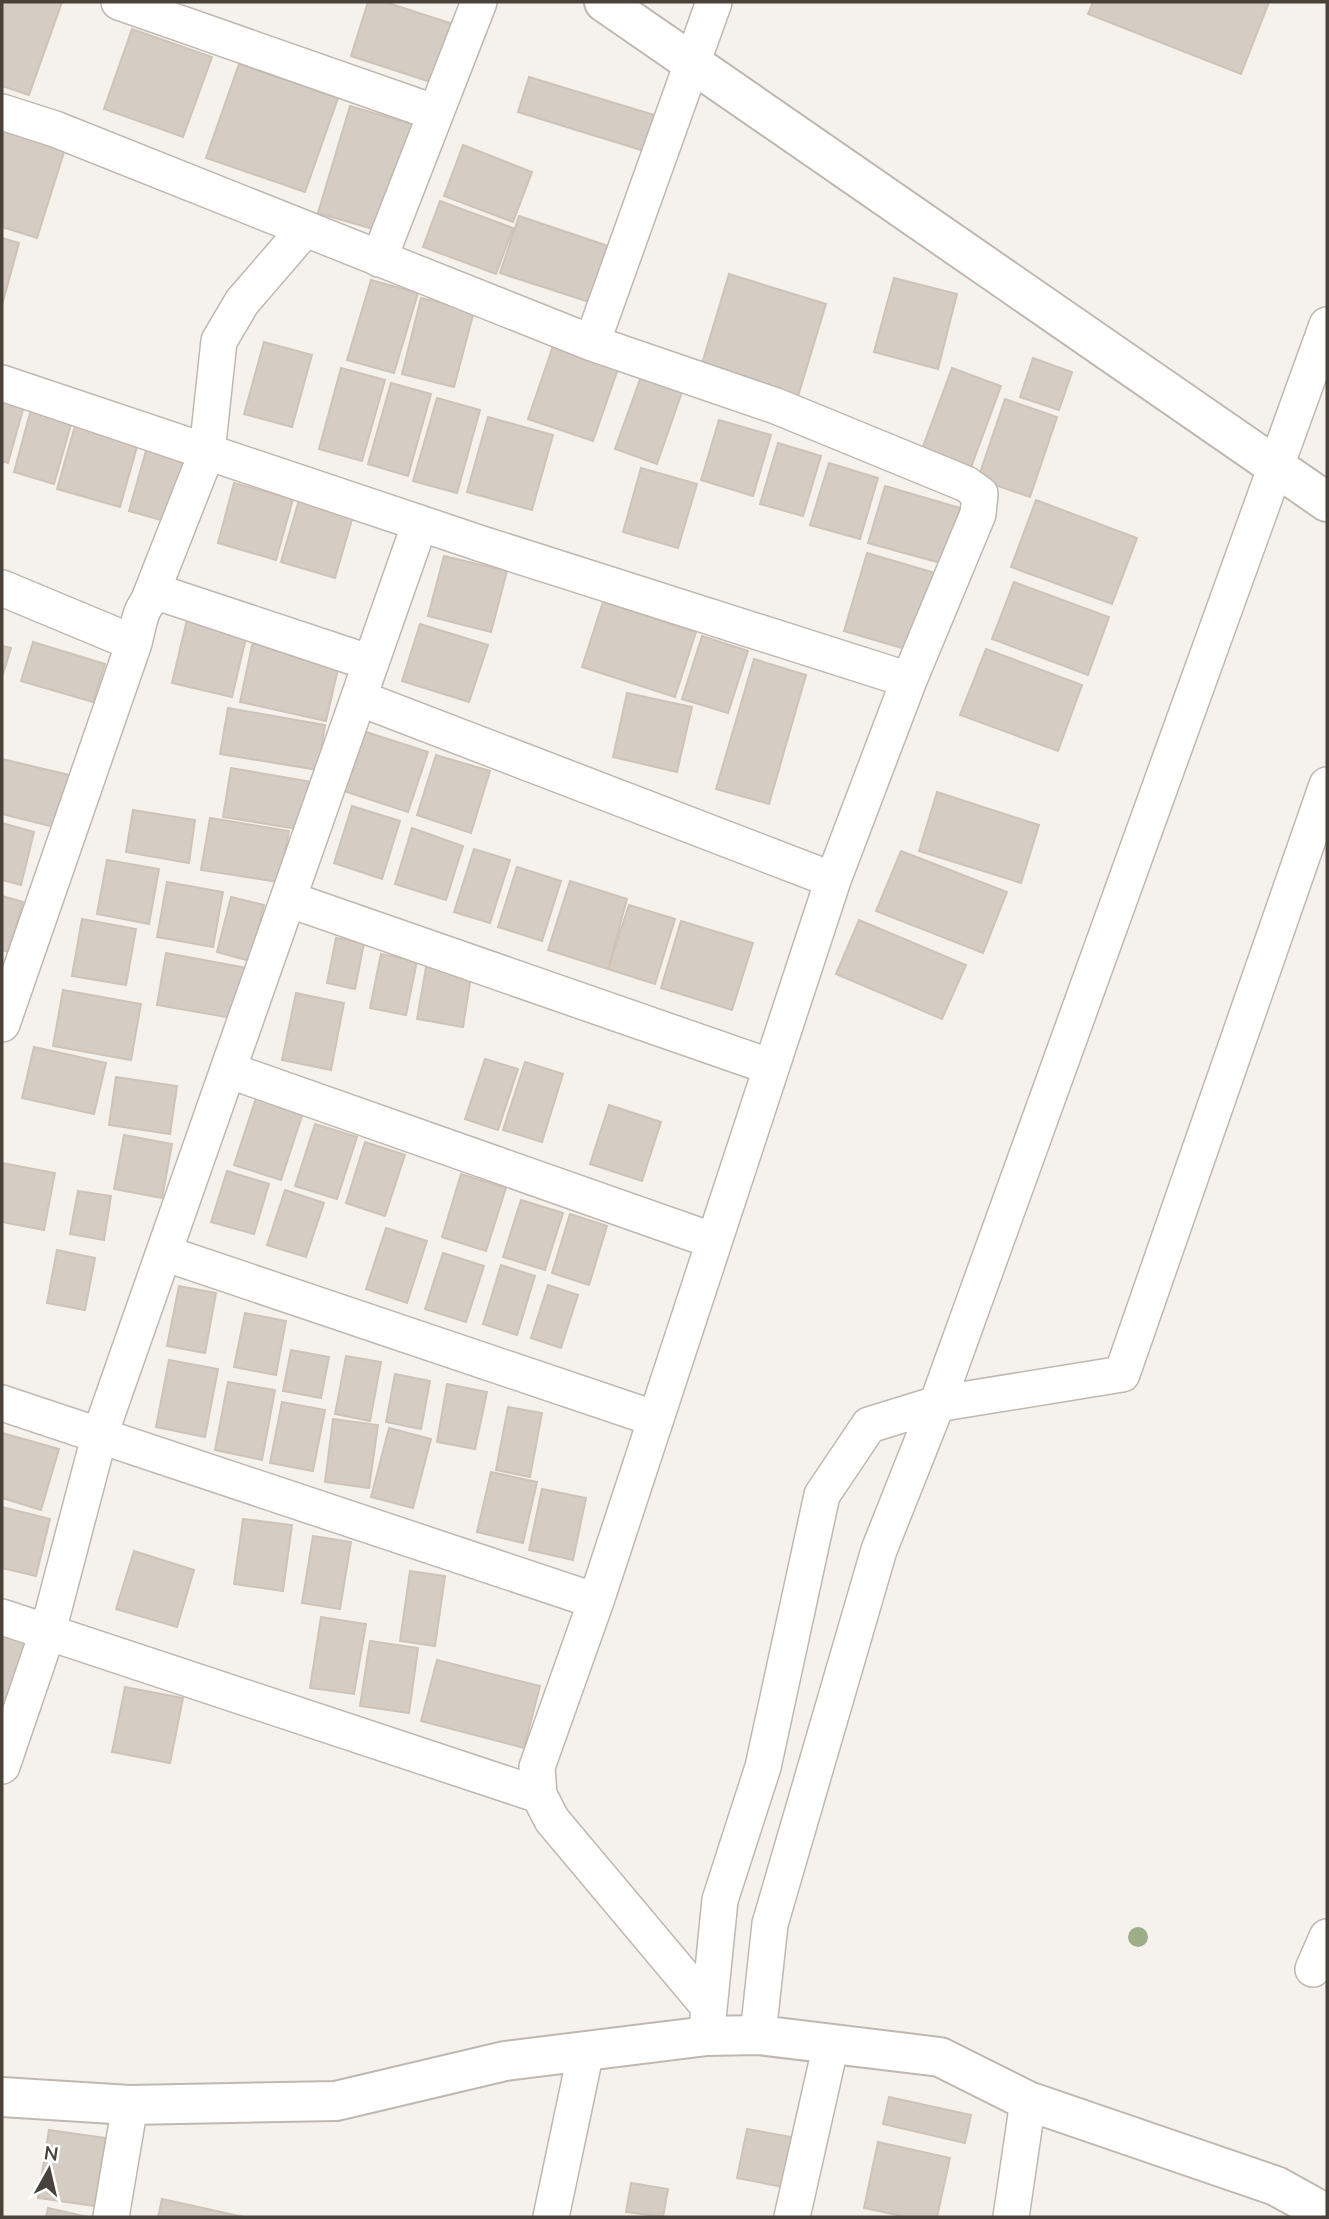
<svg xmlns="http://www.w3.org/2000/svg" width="1329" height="2219" font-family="'Nunito Sans',sans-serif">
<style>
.building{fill:#d5ccc4;stroke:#cfc3b7;stroke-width:2}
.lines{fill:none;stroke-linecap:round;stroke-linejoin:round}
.minor-casing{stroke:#c0b8b0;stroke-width:38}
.tertiary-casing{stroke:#c0b8b0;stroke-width:42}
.minor{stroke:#fff;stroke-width:35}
.tertiary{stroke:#fff;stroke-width:38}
.tree{fill:#9cad87}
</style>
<rect width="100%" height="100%" fill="#f5f2ed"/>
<path class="building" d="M2,2H62L29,95L2,86Z
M368,2H385L468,29L449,88L351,56Z
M1093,2H1269L1241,74L1088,14Z
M132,29L212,57L183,137L104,109Z
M239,64L338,98L305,192L206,158Z
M529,77L654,115L644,151L518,112Z
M350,106L428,129L397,236L318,213Z
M2,130L65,149L37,238L2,227Z
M463,145L532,172L513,222L444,196Z
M440,201L513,228L496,274L423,247Z
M519,216L608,246L589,302L500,273Z
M2,238L19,243L2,305Z
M729,274L826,304L798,396L701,367Z
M894,278L957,294L938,369L874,352Z
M371,280L418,293L394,373L347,360Z
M421,298L474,311L454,387L402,374Z
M555,340L620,363L593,441L528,419Z
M264,342L312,355L292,427L244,414Z
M1033,358L1072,372L1059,410L1020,397Z
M341,368L385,380L362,461L319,449Z
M952,368L1001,386L970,470L921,452Z
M643,371L684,386L657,464L615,449Z
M391,383L431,394L408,476L368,464Z
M2,392L26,399L8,463L2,461Z
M437,398L480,410L457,493L413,481Z
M1005,399L1057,417L1030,497L978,479Z
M33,402L74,414L54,484L14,472Z
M488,417L553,435L532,510L467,492Z
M77,419L140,436L120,507L57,489Z
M719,420L771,435L753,496L701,480Z
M149,440L199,454L179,525L129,511Z
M778,443L821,456L803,516L760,504Z
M829,463L878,478L860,539L810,525Z
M641,468L697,484L678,548L623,532Z
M234,483L293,499L276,560L218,543Z
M885,486L960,508L944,564L868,543Z
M299,500L353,516L335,578L281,562Z
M1036,500L1137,538L1112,604L1011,567Z
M867,553L935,573L912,651L844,631Z
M444,556L507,571L491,632L428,616Z
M1014,582L1109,617L1088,675L992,639Z
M603,602L696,632L675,697L582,667Z
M189,611L249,625L232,697L172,683Z
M420,624L488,645L469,702L402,681Z
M702,636L748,651L728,713L682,699Z
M253,641L340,660L326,721L240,702Z
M33,642L105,664L93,702L21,681Z
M2,646L11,648L3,674L2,673Z
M986,649L1082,685L1058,751L960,715Z
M754,659L806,675L769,804L716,789Z
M627,693L692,707L677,772L613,757Z
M228,708L325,725L318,770L220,754Z
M360,730L428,752L408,812L341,790Z
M436,755L490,771L471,833L417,815Z
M2,759L78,777L66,830L2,814Z
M231,768L312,782L304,830L223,817Z
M937,792L1039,825L1021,883L919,851Z
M352,806L400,821L382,879L334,863Z
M133,810L195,820L189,863L126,852Z
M210,818L289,831L279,882L201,870Z
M2,823L34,832L21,885L2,880Z
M412,828L463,846L446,900L395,884Z
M474,849L510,860L490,923L454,912Z
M901,851L1007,892L983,953L876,911Z
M107,860L159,869L149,924L97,914Z
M517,867L561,881L542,941L498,927Z
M570,881L627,899L608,969L548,950Z
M167,882L223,892L213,947L157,937Z
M2,896L23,902L8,952L2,950Z
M231,897L264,905L250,961L217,952Z
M629,905L675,919L655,984L608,969Z
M82,919L136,929L126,985L72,976Z
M859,920L966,965L942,1019L836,974Z
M681,921L753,943L732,1010L661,988Z
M336,938L364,943L355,989L327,983Z
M166,953L247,968L238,1019L157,1005Z
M381,954L417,961L406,1015L370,1008Z
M427,962L472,970L463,1027L417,1019Z
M63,990L141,1004L131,1060L53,1046Z
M296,993L344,1003L331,1070L282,1060Z
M34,1047L106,1063L94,1114L22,1098Z
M485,1059L518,1069L498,1130L465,1119Z
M525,1062L563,1074L542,1142L503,1130Z
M116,1077L177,1086L170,1134L109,1125Z
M256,1098L303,1113L281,1180L234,1165Z
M609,1105L661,1122L642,1181L590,1164Z
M315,1124L357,1137L337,1199L295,1186Z
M124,1135L172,1144L162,1198L114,1189Z
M365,1142L405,1155L385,1216L346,1203Z
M2,1163L55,1173L44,1230L2,1222Z
M227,1171L269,1184L254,1234L211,1222Z
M461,1174L506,1188L486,1251L442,1237Z
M285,1190L324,1203L306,1257L267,1245Z
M78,1191L111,1196L104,1240L70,1234Z
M521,1200L563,1213L545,1270L503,1257Z
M570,1214L607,1226L589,1285L552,1273Z
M386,1228L427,1241L407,1303L366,1289Z
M57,1250L95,1258L85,1310L47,1303Z
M443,1253L484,1266L466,1322L425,1309Z
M501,1265L535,1276L517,1335L483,1324Z
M548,1285L578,1295L561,1348L531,1338Z
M179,1286L216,1293L205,1353L167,1346Z
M245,1313L286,1321L276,1375L234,1367Z
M291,1350L329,1357L321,1398L283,1391Z
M346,1356L381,1362L370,1421L335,1414Z
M169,1360L218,1369L205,1437L156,1427Z
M395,1374L430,1381L421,1429L386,1422Z
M228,1382L275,1390L262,1460L215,1450Z
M447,1384L487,1392L475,1449L437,1442Z
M282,1402L325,1410L313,1471L270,1463Z
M508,1407L542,1413L530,1477L496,1470Z
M333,1419L378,1425L369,1488L325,1482Z
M389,1428L431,1439L413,1508L371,1497Z
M2,1433L59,1449L41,1510L2,1498Z
M491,1472L537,1482L523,1543L477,1532Z
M542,1489L586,1498L573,1560L529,1550Z
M2,1507L50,1519L36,1576L2,1568Z
M243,1519L292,1525L283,1591L234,1584Z
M313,1536L351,1542L340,1609L302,1603Z
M134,1551L194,1570L177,1627L116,1609Z
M410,1571L445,1576L435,1646L400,1641Z
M321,1617L366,1624L354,1694L310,1688Z
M2,1636L28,1643L12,1705L2,1702Z
M370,1641L418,1648L409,1713L360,1706Z
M437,1660L540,1686L524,1748L421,1721Z
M125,1687L183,1698L170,1763L112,1752Z
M889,2097L971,2115L965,2143L883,2124Z
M747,2129L797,2138L788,2188L737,2178Z
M49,2130L106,2138L95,2206L38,2198Z
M878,2142L950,2158L937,2217H907L864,2208Z
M631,2183L668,2189L663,2217L626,2212Z
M162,2199L244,2217H158Z
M48,2208L88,2217H46Z"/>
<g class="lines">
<g class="minor-casing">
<path id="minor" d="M119,2L436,113
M2,112L55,129L592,343L776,406L966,484L980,494L978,514L909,680L833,880L596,1601L537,1767L539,1795L552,1820L709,2007
M379,259L479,2
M592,343L714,2
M2,383L482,544L909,680
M2,588L134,643
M150,597L207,452L219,341L242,302L305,229
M359,698L833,880
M288,899L771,1067
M2,1024L134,643C139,624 140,601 160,593L371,663
M228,1070L714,1241
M164,1253L656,1419
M2,1403L596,1601
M2,1617L539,1795
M2,1766L48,1631L99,1437L420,523
M1313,1969L1327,1937
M708,2019L720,1900L763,1767L822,1495L869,1425L937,1404L1327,325
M758,2035L770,1924L879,1550L937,1404L1122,1374L1327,785
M111,2217L130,2105
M551,2217L586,2051
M792,2217L831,2044
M1011,2217L1028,2101"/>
</g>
<g class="tertiary-casing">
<path id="tertiary" d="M604,2L1327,502
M2,2097L130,2105L336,2101L505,2061L707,2036L758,2035L940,2057L1028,2101L1276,2186L1327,2214"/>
</g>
<use href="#minor" class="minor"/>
<use href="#tertiary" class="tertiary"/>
</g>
<circle class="tree" cx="1138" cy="1937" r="10"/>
<rect width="1329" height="2219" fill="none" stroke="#49423b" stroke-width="7"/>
<g transform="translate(49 2170) rotate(8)" stroke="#ffffff" stroke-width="5" paint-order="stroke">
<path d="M0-5L12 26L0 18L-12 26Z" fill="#49423b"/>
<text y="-10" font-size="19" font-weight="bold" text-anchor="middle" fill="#49423b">N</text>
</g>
</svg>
